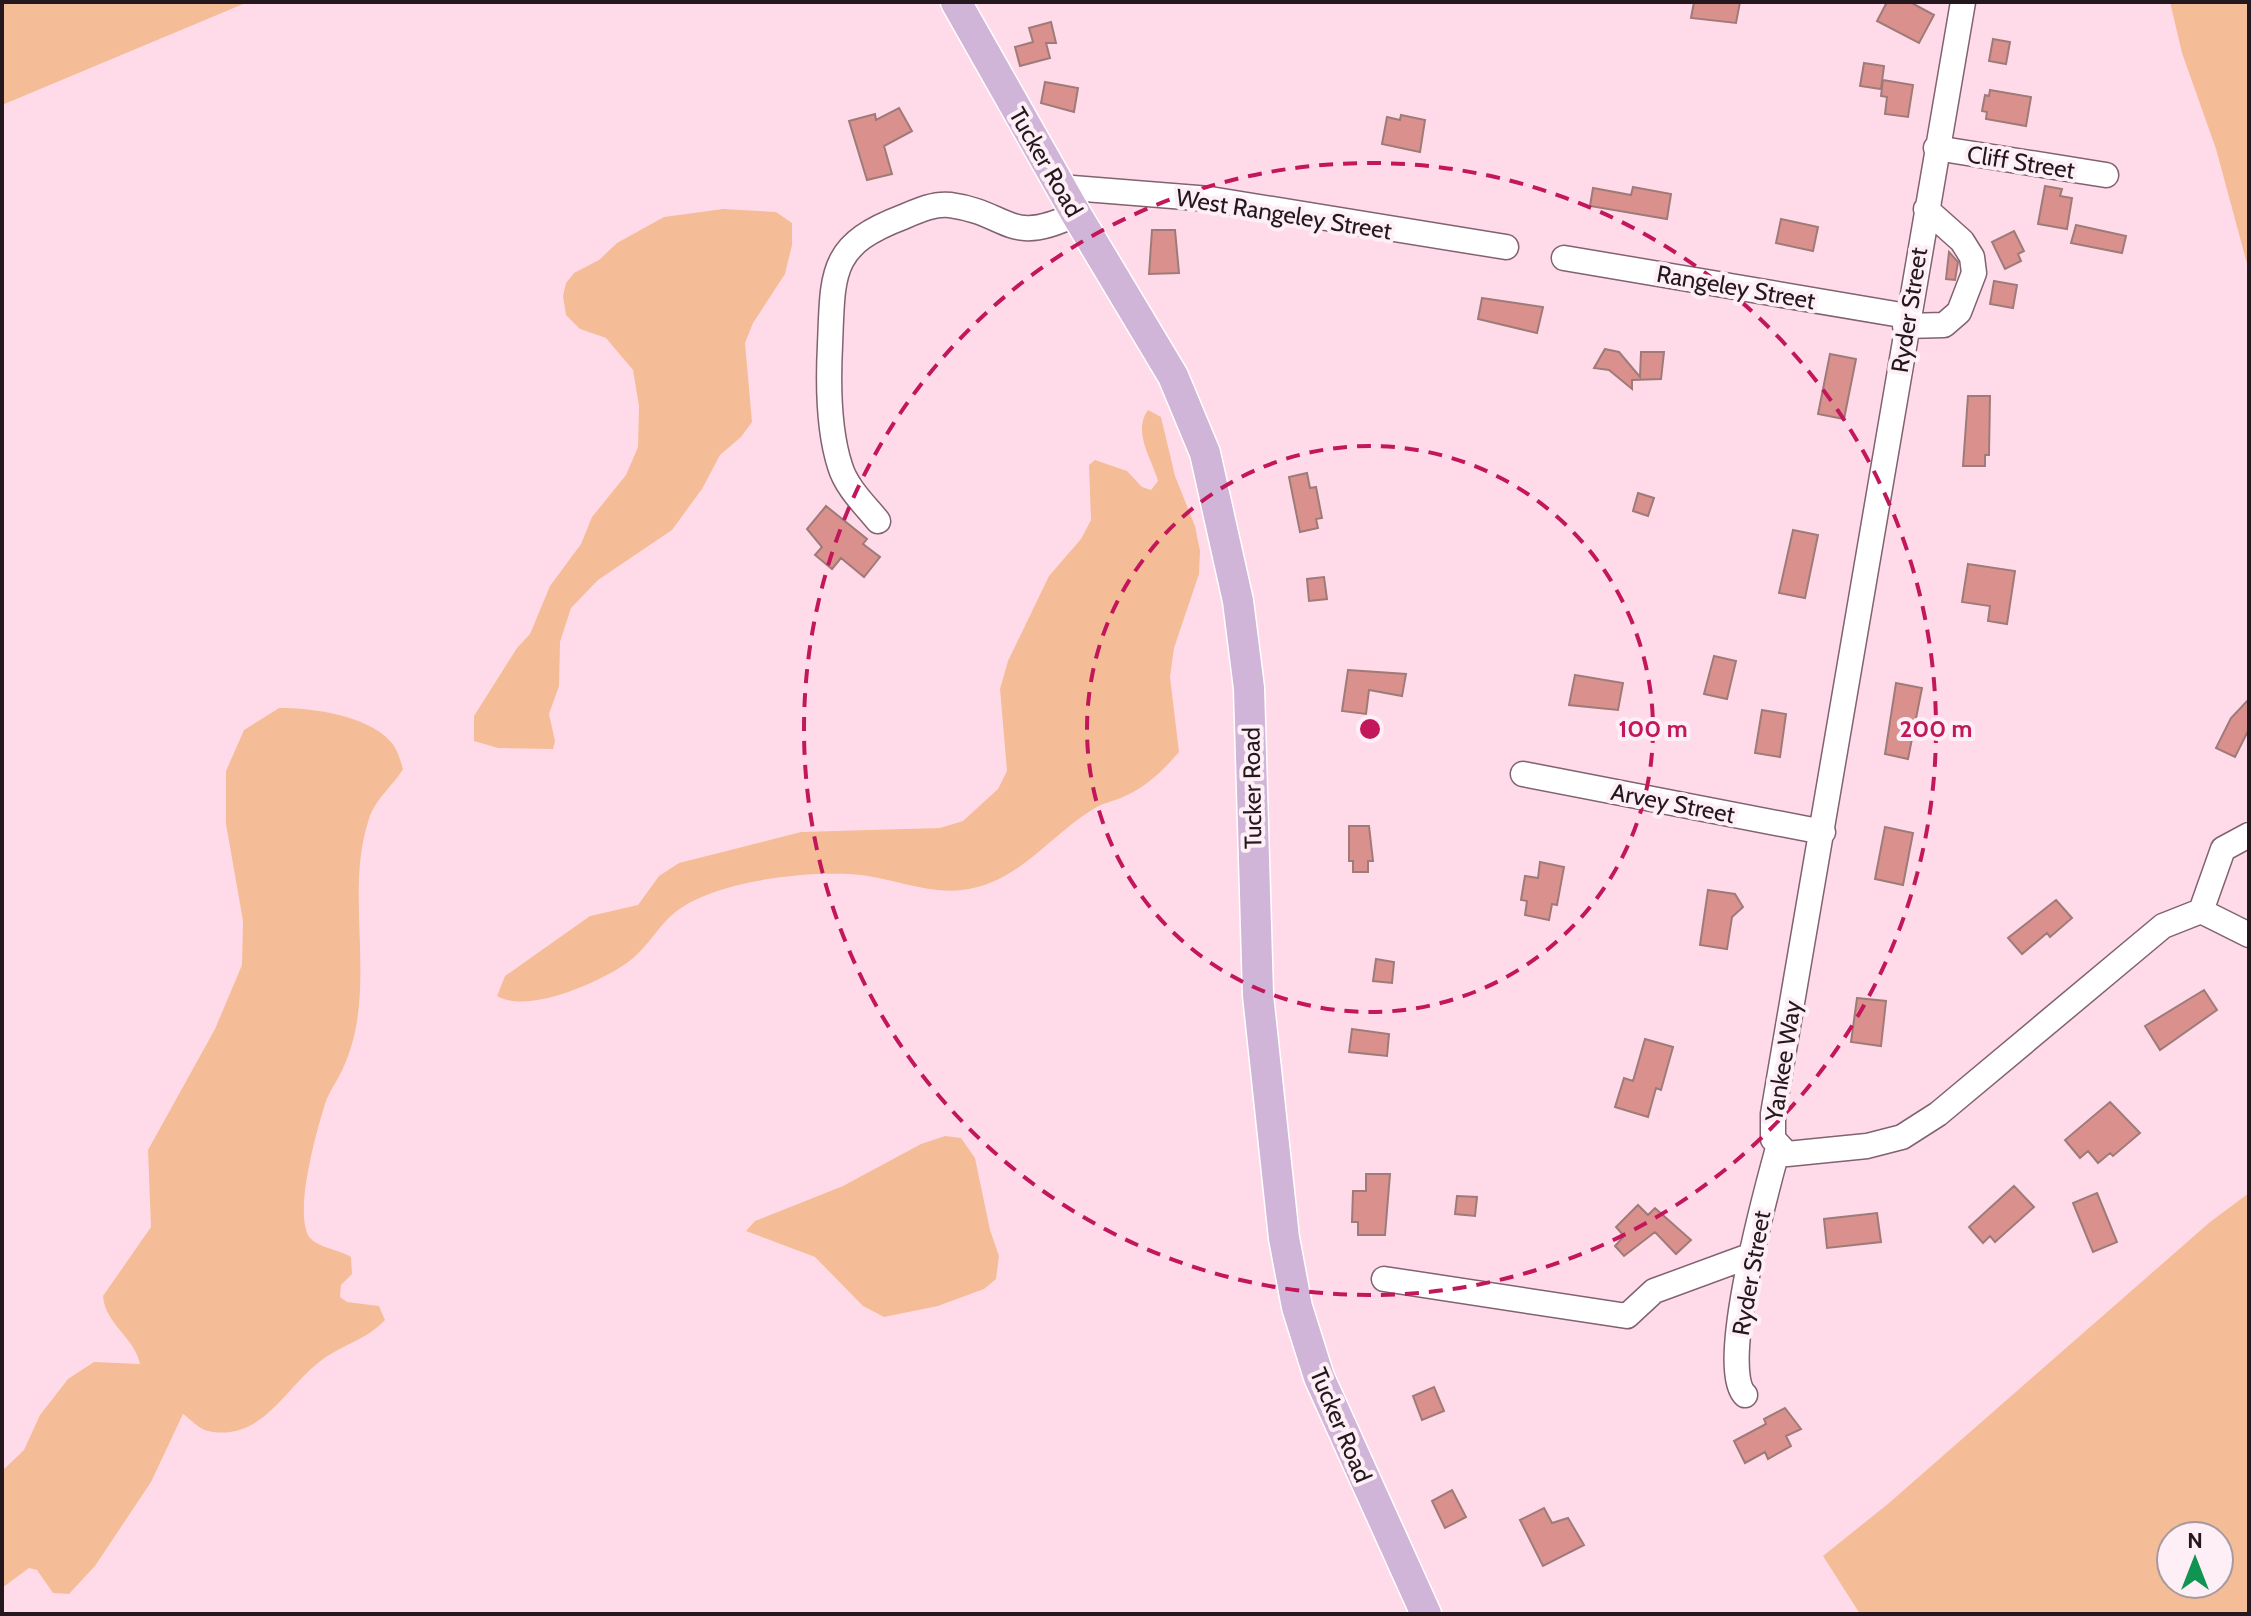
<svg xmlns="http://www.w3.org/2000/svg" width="2251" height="1616" font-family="Cabin,sans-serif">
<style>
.green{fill:#f5bd97;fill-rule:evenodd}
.building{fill:#da918d;stroke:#9e7b79;stroke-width:2}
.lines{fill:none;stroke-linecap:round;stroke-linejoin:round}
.minor-casing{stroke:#816270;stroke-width:27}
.major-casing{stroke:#fff;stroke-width:33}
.minor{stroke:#fff;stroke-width:24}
.major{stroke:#d0b5d8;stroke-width:30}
.ring{fill:none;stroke:#c2185b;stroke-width:4;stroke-dasharray:14 10}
.labels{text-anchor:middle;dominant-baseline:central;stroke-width:8;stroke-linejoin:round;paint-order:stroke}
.street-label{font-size:24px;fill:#24171d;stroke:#fdeff5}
.centre{fill:#c2185b;stroke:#fdeff5;stroke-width:4}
.ring-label{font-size:24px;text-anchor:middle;font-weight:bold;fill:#c2185b;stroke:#fdeff5;stroke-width:8;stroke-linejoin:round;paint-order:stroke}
</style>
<rect width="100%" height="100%" fill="#ffdbea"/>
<path class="green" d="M2,2H248L2,105Z
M2170,2H2249V271L2216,149L2182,53Z
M723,209L776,212L792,223V245L785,274L753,323L745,343L752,422L741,437L720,455L702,489L672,530L598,580L571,608L560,642L559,686L549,714L555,741L553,749L498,748L474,741V716L517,648L530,634L550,586L581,544L592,517L626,475L638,447L639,406L633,370L606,338L580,329L566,315L563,296L566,283L574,273L599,260L617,243L664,217Z
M1148,410L1161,417L1175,476L1195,526L1200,551L1199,574L1174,648L1170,677L1179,752C1163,771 1146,787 1123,797C1114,801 1103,803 1095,808C1048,836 1020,883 962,890C929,894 894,879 861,875C810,870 713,880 673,914C658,927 648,946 632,959C606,980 529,1015 497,996L505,976L590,916L638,905L659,876L679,863L801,832L940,828L963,821L998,789L1007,771L1000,689L1008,661L1049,576L1081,539L1091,520L1089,465L1095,460L1127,471L1142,487L1151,490L1158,481C1152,459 1132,432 1148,410Z
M279,708C313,708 366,715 390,741C397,748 400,759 403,769C393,786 375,799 369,819C343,895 379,988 344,1066C339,1079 329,1091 325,1104C316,1134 295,1207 308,1235C314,1247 341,1250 351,1257L352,1274L341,1285L340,1297L347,1302L379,1306L385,1320C367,1340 340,1345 318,1363C284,1390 261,1442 208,1431C199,1429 190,1419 183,1414L151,1482L95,1566L69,1594L53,1593L37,1570L29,1568L2,1588V1471L24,1450L40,1415L68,1379L94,1362L140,1364C135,1338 105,1324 103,1296L151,1227L148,1150L215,1029L242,965L243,921L226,824V771L244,730Z
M945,1136L961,1138L975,1158L990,1230L999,1256L996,1279L984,1289L938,1306L884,1317L863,1306L815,1257L746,1231L755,1221L843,1186L921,1144Z
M2249,1193V1614H1860L1823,1556L1889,1503L2210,1222ZM2171,1536H2219V1584H2171Z"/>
<path class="building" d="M1694,2H1740L1736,23L1691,18Z
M1887,2H1910L1934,15L1919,43L1877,21Z
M1051,22L1056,43H1046L1050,58L1020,66L1015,47L1033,42L1029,28Z
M1993,39L2010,42L2006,64L1989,61Z
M1864,63L1884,66L1881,89L1860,86Z
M1883,80L1913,85L1908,117L1885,114L1887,97L1881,96Z
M1045,82L1078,88L1074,112L1041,103Z
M1990,90L2031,97L2026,126L1986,119L1987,112L1982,111L1985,95L1989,96Z
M899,108L912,131L884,146L892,174L867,180L849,121L875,114L876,120Z
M1401,115L1425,120L1420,152L1382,144L1387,117L1400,120Z
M2045,186L2062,189L2060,196L2072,198L2067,229L2038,224Z
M1633,187L1671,194L1667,219L1590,206L1593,188L1631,195Z
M1781,219L1818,227L1813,251L1776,243Z
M2076,225L2126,236L2122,253L2071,243Z
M1152,230H1175L1179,273L1149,274Z
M2014,231L2024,251L2018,254L2021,261L2005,269L1992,242Z
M1949,252L1958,262L1955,280L1946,279Z
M1994,281L2017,285L2013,308L1990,304Z
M1482,298L1543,307L1537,333L1478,319Z
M1605,349L1619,352L1640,377L1641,352H1664L1661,379L1632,380V389L1609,370L1594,368Z
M1830,354L1856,359L1844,419L1818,414Z
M1968,396H1990L1989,455H1985V466H1963Z
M1307,473L1310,488L1316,487L1322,518L1316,519L1318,528L1300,532L1289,477Z
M1638,493L1654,498L1648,516L1633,511Z
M826,506L867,539L863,544L880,557L864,577L841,558L832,569L815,555L822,547L807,529Z
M1793,530L1818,535L1805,598L1779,593Z
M1968,564L2015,571L2007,624L1988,621L1990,606L1962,602Z
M1324,577L1327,599L1309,601L1307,579Z
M1714,656L1736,661L1727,699L1704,694Z
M1348,670L1406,674L1402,696L1369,690L1366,714L1342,711Z
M1575,675L1623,683L1618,710L1569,705Z
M1896,683L1922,688L1908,759L1885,754Z
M2249,699V729L2235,757L2216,748L2231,718Z
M1762,710L1786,714L1780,757L1755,753Z
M1349,826H1369L1373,861H1368V872H1353V861H1349Z
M1885,827L1913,833L1903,885L1875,879Z
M1540,862L1564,867L1557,905L1552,904L1549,920L1525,915L1527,901L1521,900L1525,876L1538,878Z
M1708,890L1735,894L1743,907L1732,917L1727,949L1700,945Z
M2056,900L2072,918L2050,937L2047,933L2022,954L2008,938Z
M1376,959L1394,962L1392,983L1373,981Z
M2204,990L2217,1010L2160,1050L2145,1026Z
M1857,998L1886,1001L1881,1046L1851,1042Z
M1352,1029L1389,1034L1387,1056L1349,1052Z
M1645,1039L1673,1047L1661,1090L1656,1088L1648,1117L1615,1107L1624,1078L1633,1081Z
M2110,1102L2140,1133L2113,1156L2110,1153L2098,1163L2088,1151L2080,1158L2065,1140Z
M1366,1174H1390L1385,1235H1358V1222H1352L1353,1191H1366Z
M2014,1186L2034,1207L1995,1242L1990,1236L1983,1243L1969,1227Z
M2097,1193L2117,1242L2093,1252L2073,1203Z
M1457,1196L1477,1197L1475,1216L1455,1214Z
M1638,1205L1648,1215L1655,1208L1691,1240L1676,1254L1655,1232L1624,1256L1615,1246L1624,1236L1616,1227Z
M1877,1213L1881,1242L1827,1248L1824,1219Z
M1434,1387L1444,1411L1422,1420L1413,1396Z
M1785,1408L1801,1429L1786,1436L1791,1446L1768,1459L1765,1452L1745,1463L1734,1441L1766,1424L1764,1419Z
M1452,1490L1466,1517L1445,1528L1432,1501Z
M1544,1508L1552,1523L1568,1518L1584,1545L1543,1566L1520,1520Z"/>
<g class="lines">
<g class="minor-casing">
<path id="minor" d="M1963,2L1773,1114V1139L1787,1154L1867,1146L1902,1137L1938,1114L2163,926L2201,911L2249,935
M1936,148L2106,175
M1060,187L1210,199L1506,247
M1564,258L1907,316
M1905,326L1944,325L1959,312L1974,273L1972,257L1962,241L1926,209
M878,521C865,505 846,487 840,466C828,429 828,384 830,345C833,272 829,245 903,217C917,211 934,203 950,205C1010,213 1008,247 1076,214
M1523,774L1823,832
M2201,911L2223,849L2249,835
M1384,1279L1627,1316L1654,1291L1752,1255
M1745,1395C1717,1369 1767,1188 1778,1148"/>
</g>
<g class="major-casing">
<path id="major" d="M956,2L1076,214L1173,376L1205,453L1238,601L1249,688L1258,995L1284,1238L1297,1307L1319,1377L1426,1614"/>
</g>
<use href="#minor" class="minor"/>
<use href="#major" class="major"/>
</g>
<g class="ring">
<circle cx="1370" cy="729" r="283"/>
<circle cx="1370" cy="729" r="566"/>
</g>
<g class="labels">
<g class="street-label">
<text transform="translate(1046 162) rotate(60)">Tucker Road</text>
<text transform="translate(2021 162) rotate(9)">Cliff Street</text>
<text transform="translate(1284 214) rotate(9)">West Rangeley Street</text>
<text transform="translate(1736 287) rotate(10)">Rangeley Street</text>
<text transform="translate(1909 310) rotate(-81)">Ryder Street</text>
<text transform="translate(1252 788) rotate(-91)">Tucker Road</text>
<text transform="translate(1673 803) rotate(11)">Arvey Street</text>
<text transform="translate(1783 1061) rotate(-81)">Yankee Way</text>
<text transform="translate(1751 1273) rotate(-80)">Ryder Street</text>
<text transform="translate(1341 1425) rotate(67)">Tucker Road</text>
</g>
</g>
<circle cx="1370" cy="729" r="12" class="centre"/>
<g class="ring-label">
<text x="1653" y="737">100 m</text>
<text x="1936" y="737">200 m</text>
</g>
<rect width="2251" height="1616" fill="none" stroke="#24171d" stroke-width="8"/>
<g transform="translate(2195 1560)"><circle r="38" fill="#fdeff5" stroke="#a6999f" stroke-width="2"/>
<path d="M0-6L14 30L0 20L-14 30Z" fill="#119452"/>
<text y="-12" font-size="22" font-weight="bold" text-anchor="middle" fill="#24171d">N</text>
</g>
</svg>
